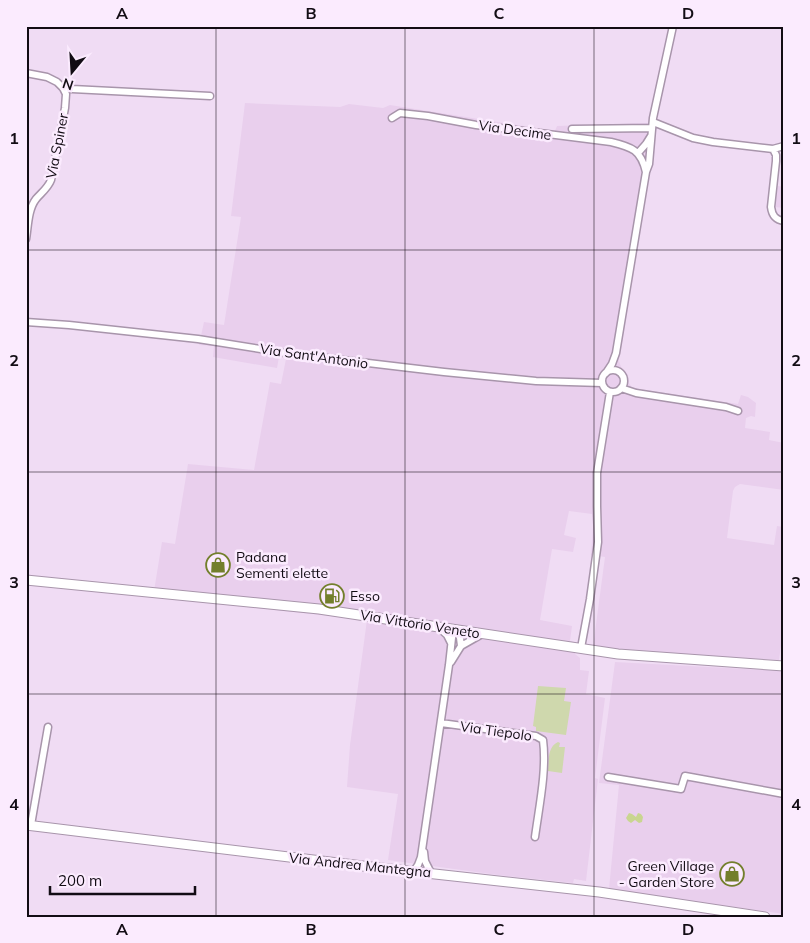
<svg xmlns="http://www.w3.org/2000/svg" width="810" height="943" font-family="Mulish,sans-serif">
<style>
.built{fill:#e9cfed}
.green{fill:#cfd8ad}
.water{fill:#c9d590}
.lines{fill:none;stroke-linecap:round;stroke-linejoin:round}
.minor-casing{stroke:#a895ab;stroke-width:9}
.major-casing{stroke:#a895ab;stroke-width:11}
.minor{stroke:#fff;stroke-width:6}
.major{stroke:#fff;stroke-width:9}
.grid{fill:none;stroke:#120c14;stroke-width:1;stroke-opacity:0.55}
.labels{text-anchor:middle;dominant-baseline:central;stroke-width:5;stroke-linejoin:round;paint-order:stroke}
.street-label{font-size:14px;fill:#120c14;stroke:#fbebfe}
.poi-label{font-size:14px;fill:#120c14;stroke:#fbebfe;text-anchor:start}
.neatline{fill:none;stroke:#120c14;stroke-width:2}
.grid-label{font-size:16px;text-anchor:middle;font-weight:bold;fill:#120c14}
</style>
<rect width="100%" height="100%" fill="#f0dcf4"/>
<path class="built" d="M245,103L340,107L349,104L383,108L390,105L555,131L557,126L648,123L654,125L650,160L619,361L621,367L628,375L629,383L632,388L738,404L741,395L748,397L756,403L755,417L751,416L746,418L745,428L770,432L769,440L784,443V490L740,484L735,487L733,491L727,538L774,545L777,526L784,527V625L779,660L611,650L593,647L605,557L591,555L593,527L592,514L569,511L564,535L576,538L573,552L552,549L540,620L572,626L570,641L577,643L575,654L580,658V670L589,671L586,694L605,698L595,778L598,779L586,881L574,879L573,883L498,875L388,860L398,794L347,787L350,745L367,620L153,597L162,542L175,544L188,464L254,470L270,382L281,384L286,359L279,357L277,368L213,357L214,346L199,345L204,322L224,325L241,217L231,216Z
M778,186L784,187V208L775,207Z
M615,662L784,671V914L609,889L619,785L599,783Z"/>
<path class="green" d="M538,686L566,688L564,701L571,702L566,735L536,731V727L533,726Z
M558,742L560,743L559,747H565L562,773L548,771C549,761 547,747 558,742Z"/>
<path class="water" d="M629,813L632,814L636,817L638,813L641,814L643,817L642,822L639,823L635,820L631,823L628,821L626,818Z"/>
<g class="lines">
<g class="minor-casing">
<path id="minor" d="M26,73L47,77L57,82L63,88L66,94L65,108L51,180C48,188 41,193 36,199C28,209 28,227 26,239
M63,88L72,89L210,96
M392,118L400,113L428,116L476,125L611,142C632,147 641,150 646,172
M653,122L693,138L713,142L773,149L776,155V161L771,207C772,215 775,220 784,221
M572,129L652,128
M773,149L784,146
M638,153L646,144L651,136
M26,322L69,325L198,339L292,354L444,372L536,381L602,383
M602 381a11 11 0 1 1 22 0a11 11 0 1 1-22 0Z
M606,373L612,364L616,353L646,172L649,164L653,118L673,26
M621,388L636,393L726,407L738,411
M438,627L447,635L451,643
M459,630L461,646
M581,648L590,599L598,542L597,506V473L610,392
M451,662L461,646L482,634
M441,723L536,736L543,740C547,770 539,807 535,837
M608,777L681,789L685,776L784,794
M31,825L48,727
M424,852L425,861L431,873
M414,871L418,865L421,857L449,665L453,629"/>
</g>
<g class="major-casing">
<path id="major" d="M26,580L319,609L618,654L784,666
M26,825L371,867L599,892L765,917"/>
</g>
<use href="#minor" class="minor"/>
<use href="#major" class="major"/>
</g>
<path class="grid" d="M216,26V917M405,26V917M594,26V917M26,250H784M26,472H784M26,694H784"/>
<defs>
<g id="shop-ring" transform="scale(1.25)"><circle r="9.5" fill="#fbebfe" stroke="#737f2c" stroke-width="1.5"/><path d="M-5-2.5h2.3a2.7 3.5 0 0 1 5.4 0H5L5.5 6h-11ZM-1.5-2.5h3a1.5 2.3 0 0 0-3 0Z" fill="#737f2c"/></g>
<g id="fuel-ring" transform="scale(1.25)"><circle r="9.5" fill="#fbebfe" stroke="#737f2c" stroke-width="1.5"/><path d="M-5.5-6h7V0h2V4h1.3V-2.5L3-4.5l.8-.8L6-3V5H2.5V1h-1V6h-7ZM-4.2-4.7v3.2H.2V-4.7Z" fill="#737f2c"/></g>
</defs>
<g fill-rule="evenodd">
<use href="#shop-ring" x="218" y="565"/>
<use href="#fuel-ring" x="332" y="596"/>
<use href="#shop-ring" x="732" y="874"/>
</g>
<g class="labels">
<g class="street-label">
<text transform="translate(515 130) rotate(8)">Via Decime</text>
<text transform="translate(57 146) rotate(-79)">Via Spiner</text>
<text transform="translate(314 356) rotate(8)">Via Sant'Antonio</text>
<text transform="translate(420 624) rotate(9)">Via Vittorio Veneto</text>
<text transform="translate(496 731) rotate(8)">Via Tiepolo</text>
<text transform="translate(360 865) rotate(6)">Via Andrea Mantegna</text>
</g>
<g class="poi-label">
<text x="236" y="557">Padana<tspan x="236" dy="16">Sementi elette</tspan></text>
<text x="350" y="596">Esso</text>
<text x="714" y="866" text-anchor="end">Green Village<tspan x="714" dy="16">- Garden Store</tspan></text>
</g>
</g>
<rect width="810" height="943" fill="none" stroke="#fbebfe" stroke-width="55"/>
<g transform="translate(72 72) rotate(198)" stroke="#fbebfe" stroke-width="4" paint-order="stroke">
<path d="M0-4L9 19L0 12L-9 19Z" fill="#120c14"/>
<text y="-8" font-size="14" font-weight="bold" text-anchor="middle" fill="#120c14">N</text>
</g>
<path d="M50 886v8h145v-8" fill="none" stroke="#120c14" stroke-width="2.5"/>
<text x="58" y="886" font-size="15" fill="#120c14" stroke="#fbebfe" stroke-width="4" paint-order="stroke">200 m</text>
<rect x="28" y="28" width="754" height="888" class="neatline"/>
<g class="grid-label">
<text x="122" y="19">A</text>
<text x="311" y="19">B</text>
<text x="499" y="19">C</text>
<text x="688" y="19">D</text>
<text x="14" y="144">1</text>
<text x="796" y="144">1</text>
<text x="14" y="366">2</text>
<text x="796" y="366">2</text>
<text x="14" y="588">3</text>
<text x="796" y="588">3</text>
<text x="14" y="810">4</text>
<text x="796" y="810">4</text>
<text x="122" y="935">A</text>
<text x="311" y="935">B</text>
<text x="499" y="935">C</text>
<text x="688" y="935">D</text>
</g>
</svg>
